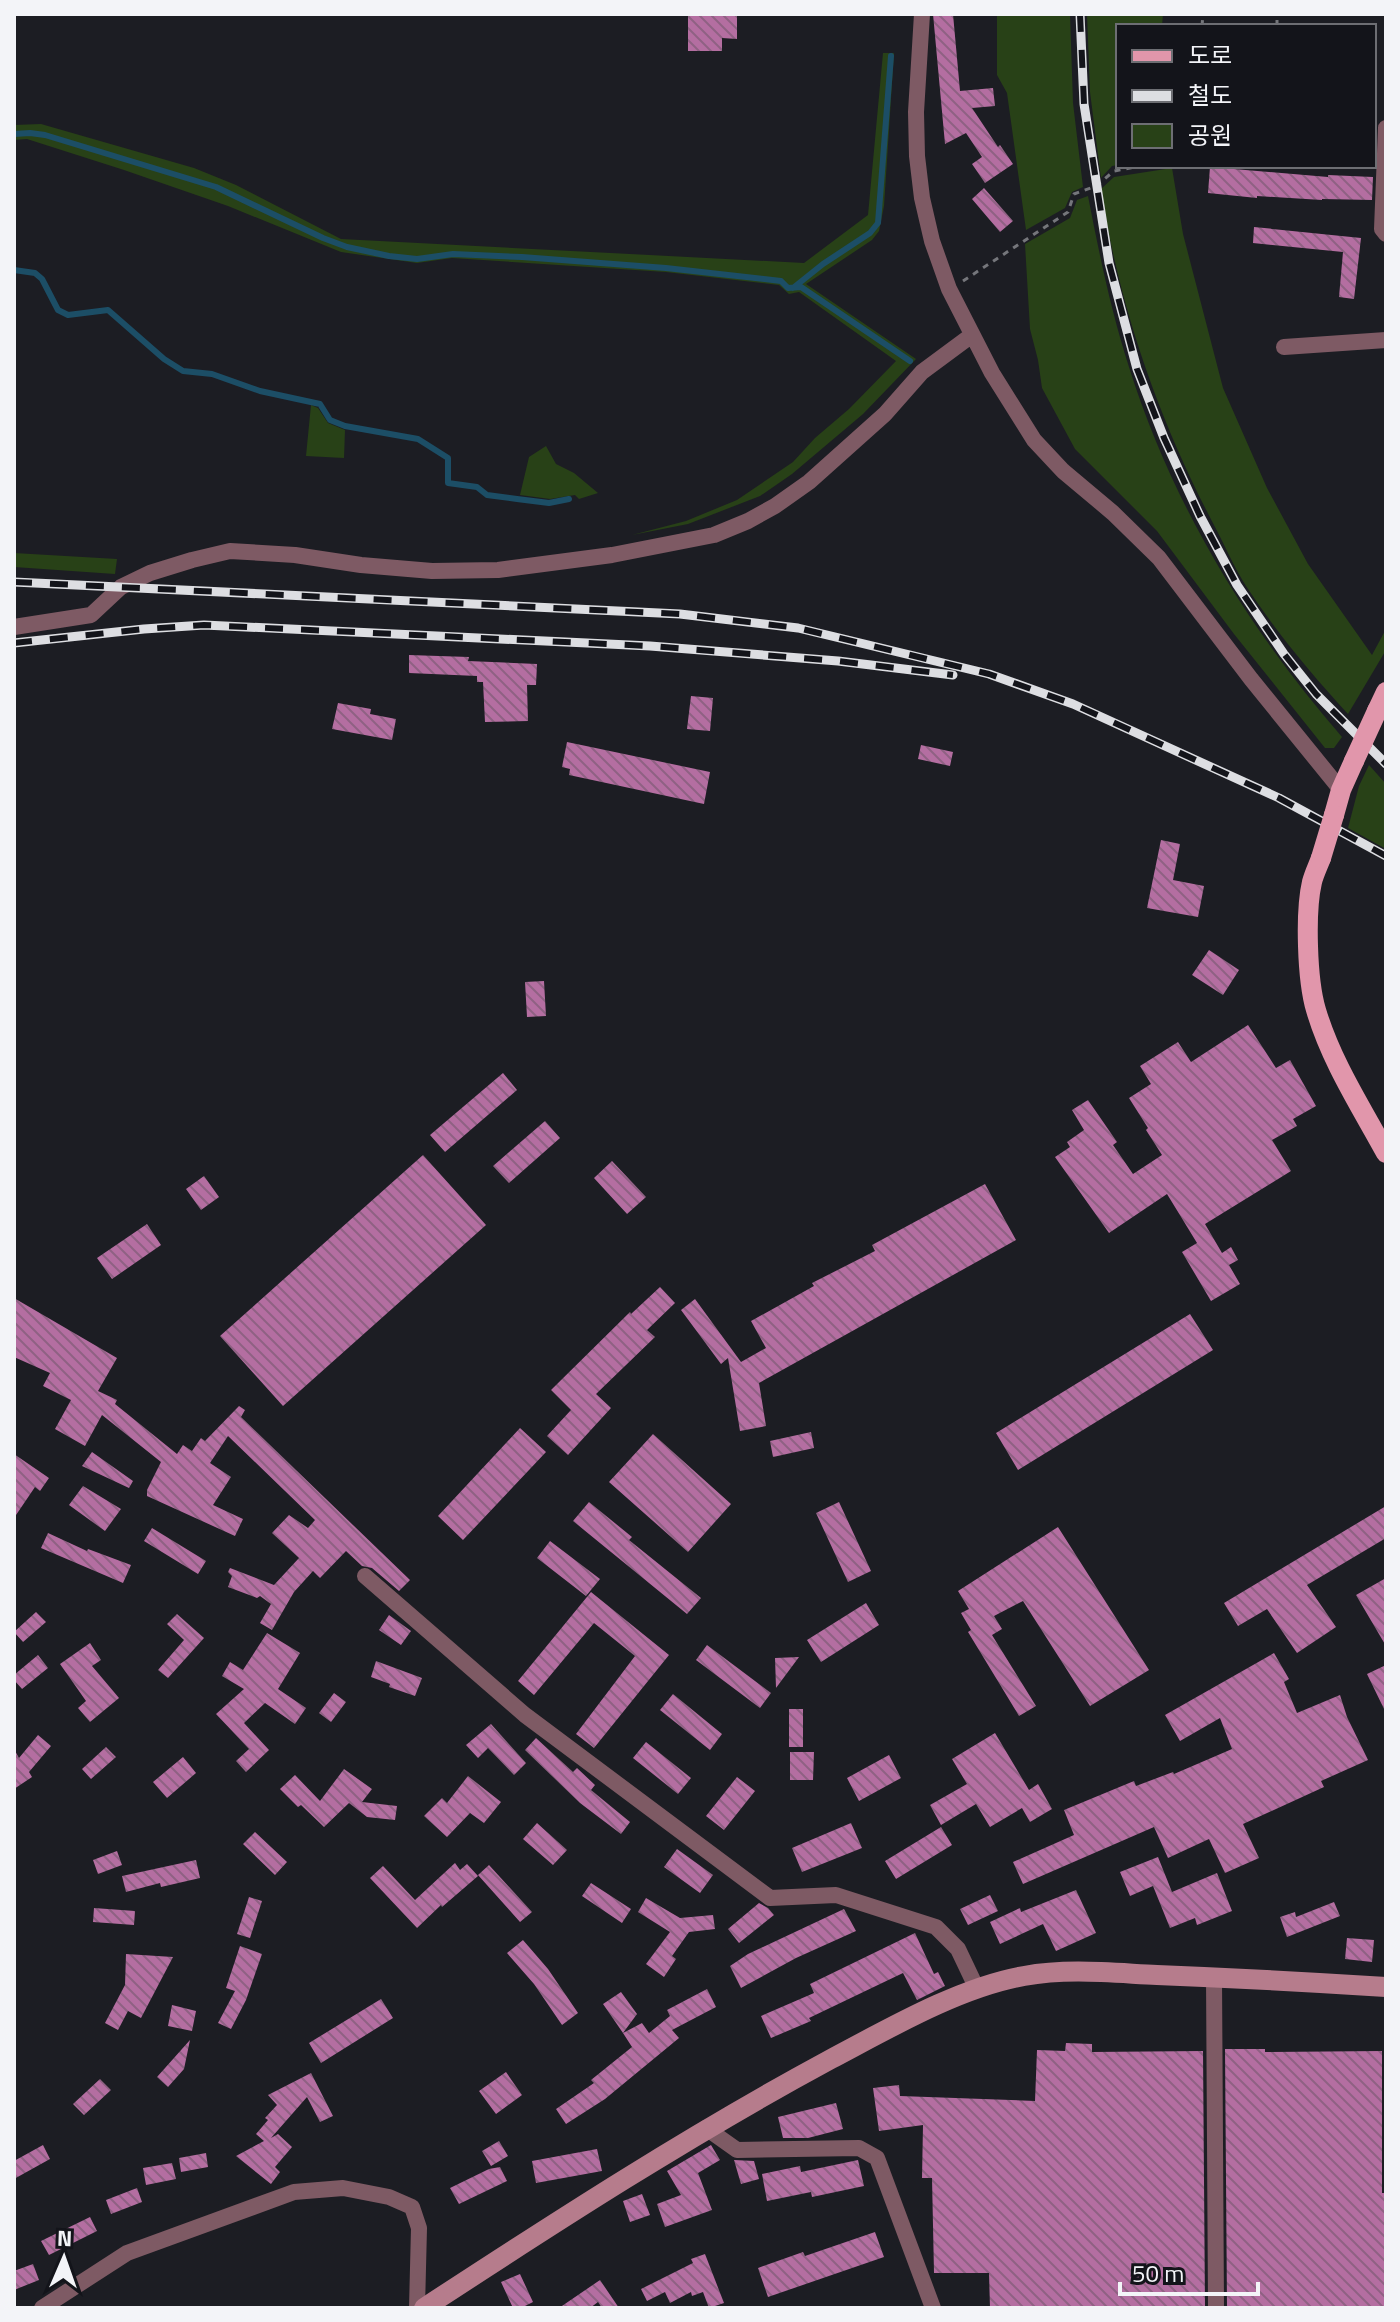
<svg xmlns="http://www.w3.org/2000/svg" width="1400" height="2322" font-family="'Titillium Web','Noto Sans KR',sans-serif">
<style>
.green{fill:#284117}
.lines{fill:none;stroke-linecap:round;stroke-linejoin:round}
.stream{stroke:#1c4e66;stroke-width:6}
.building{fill:url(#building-back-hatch)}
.path{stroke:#75767b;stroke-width:3;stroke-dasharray:6 6;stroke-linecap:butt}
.street{stroke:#7e5a64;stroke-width:16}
.secondary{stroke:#b67c8c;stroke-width:20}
.primary{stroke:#e196ab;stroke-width:20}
.rail-casing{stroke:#dddee2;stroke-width:9}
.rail{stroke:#13141a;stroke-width:6;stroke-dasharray:18;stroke-linecap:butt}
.primary-bridge{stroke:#e196ab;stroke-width:20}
</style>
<defs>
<pattern id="building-back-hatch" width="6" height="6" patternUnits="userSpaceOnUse" patternTransform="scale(2)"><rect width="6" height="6" fill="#b46ea1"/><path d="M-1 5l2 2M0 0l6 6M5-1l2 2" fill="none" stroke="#8f6183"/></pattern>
</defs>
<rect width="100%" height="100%" fill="#1c1d23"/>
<path class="green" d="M997,14H1070L1073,103L1083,187L1072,192L1065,208L1026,230L1007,93L997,75Z
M1087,14H1163L1162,26H1118V165L1112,166L1101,178L1090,92Z
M883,53H894L884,206L879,231L872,240L806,284L916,359L863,414L792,474L760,496L688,524L632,535L686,521L737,500L793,462L815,438L849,409L896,361L799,292L789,294L779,285L666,272L452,258L417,263L341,252L228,206L124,170L27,139L14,140V125L41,124L194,168L236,185L341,239L804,263L868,215Z
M1172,168L1183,234L1223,388L1267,488L1308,564L1372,655L1386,629V650L1348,714C1311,674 1276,632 1246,586C1234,567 1225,546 1215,527C1159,421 1119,307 1101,189L1114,177Z
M1088,196C1099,253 1111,311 1129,367C1172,504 1248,629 1342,737L1334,748H1325L1234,634L1157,531L1075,449L1042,388L1038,360L1030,329L1025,244L1070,218L1077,200Z
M311,405L318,408L328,423L345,430L344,458L306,456Z
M546,446L556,464L574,473L598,493L579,499L575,495L550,499L520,495L529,457Z
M14,553L117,559L115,574L14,567Z
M1369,765L1386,784V849L1348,828L1359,786Z"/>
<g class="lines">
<path class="stream" d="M14,134L30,133L45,135L216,187L323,238L347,247L389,256L417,259L453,254L522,257L666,268L781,281L788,288L801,287L910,361
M14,270L35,273L42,279L58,310L68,315L108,310L164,359L183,371L212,374L260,391L320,404L330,420L345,426L418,439L448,458V483L477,487L487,495L517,499L549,503L569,499
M793,288L823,264L870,233L878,223L891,56"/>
</g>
<path class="building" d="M688,14H737V39L722,38V51H688Z
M933,14H953L960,91L993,88L995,106L972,108L998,147L1000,145L1013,164L985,183L972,164L982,157L966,133L945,144Z
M1210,167L1328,177V175L1373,177L1372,200L1322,199V200L1257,196V198L1208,193Z
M984,188L1013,221L1000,232L972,199Z
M1254,227L1361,238L1354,299L1339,297L1343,252L1253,243Z
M409,655L469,657L468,661L537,664L536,685H527L528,721L485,722L483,682H477V676L409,673Z
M691,696L713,698L710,731L687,729Z
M338,703L371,709L370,714L396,719L392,740L332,729Z
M567,742L710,772L704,804L569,775L570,769L562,767Z
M921,745L953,752L950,766L918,759Z
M1161,840L1180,844L1173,880L1204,886L1198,917L1147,908Z
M1209,950L1239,970L1223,995L1192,975Z
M544,981L546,1016L527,1017L525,982Z
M1248,1025L1276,1068L1290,1060L1316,1106L1293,1119L1297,1126L1272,1140L1291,1171L1205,1224L1222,1253L1231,1247L1238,1260L1229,1265L1240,1284L1211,1301L1182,1252L1197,1243L1167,1194L1109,1233L1055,1157L1070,1147L1067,1142L1084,1130L1072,1110L1088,1100L1117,1142L1113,1145L1133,1174L1162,1155L1146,1130L1148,1128L1129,1098L1151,1084L1140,1066L1178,1042L1191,1062Z
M503,1073L517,1090L445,1152L430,1135Z
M545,1121L560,1138L509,1183L493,1166Z
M423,1155L486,1225L283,1406L220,1336Z
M612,1161L646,1197L627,1214L594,1178Z
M204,1176L219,1197L201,1210L186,1189Z
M985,1184L1016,1240L759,1383L766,1426L740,1431L728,1358L721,1364L681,1310L695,1299L741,1362L766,1348L751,1321L814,1286L812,1283L875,1251L872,1245Z
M147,1224L161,1245L112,1279L97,1258Z
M660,1287L675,1303L647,1330L655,1337L596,1394L611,1408L568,1455L547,1436L571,1410L551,1390L630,1312L631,1314Z
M14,1298L117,1358L98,1391L117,1400L115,1404L177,1454L183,1445L192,1451L201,1438L205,1441L239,1406L245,1410L241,1417L410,1580L399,1591L372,1568L362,1566L346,1551L320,1578L313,1571L294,1592L272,1630L260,1623L271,1604L260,1596L257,1598L228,1587L232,1576L228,1572L230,1568L274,1585L299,1558L272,1533L289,1515L308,1528L315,1520L228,1436L210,1463L231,1477L213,1505L243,1519L235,1536L147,1496V1490L161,1462L102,1415L85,1446L55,1429L71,1400L43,1386L50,1373L14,1357Z
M1190,1314L1213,1350L1018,1470L996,1433Z
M520,1428L546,1452L463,1540L438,1516Z
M811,1432L814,1448L773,1457L770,1441Z
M653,1434L731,1504L688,1552L609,1482Z
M92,1452L133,1481L129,1488L82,1466Z
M14,1454L49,1478L40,1491L35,1487L14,1518Z
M83,1486L121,1509L105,1531L69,1505Z
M589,1502L632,1537L629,1540L701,1598L687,1614L573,1521Z
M839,1502L871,1571L848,1582L816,1513Z
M1386,1506V1538L1307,1585L1336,1627L1297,1653L1267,1609L1238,1626L1224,1603Z
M1058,1527L1149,1670L1090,1706L1023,1601L994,1616L1002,1629L992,1635L1036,1706L1019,1716L968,1632L971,1630L961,1613L969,1609L958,1591Z
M152,1528L206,1561L198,1574L144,1541Z
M48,1533L87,1551L88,1549L131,1565L123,1583L41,1548Z
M550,1541L600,1579L586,1596L537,1558Z
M1386,1578V1646L1356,1595Z
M591,1592L669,1655L594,1748L576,1734L635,1656L594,1623L534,1695L518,1681Z
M866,1603L879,1625L821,1662L807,1640Z
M36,1612L46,1622L23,1642L14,1632Z
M177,1614L204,1638L168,1678L158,1670L184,1640L167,1624Z
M389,1615L411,1631L401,1645L379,1630Z
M267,1633L300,1653L278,1689L306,1708L295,1724L265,1703L244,1723L269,1750L246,1772L236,1761L249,1749L216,1714L244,1689L222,1676L230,1662L243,1670Z
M90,1643L101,1660L92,1666L119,1698L90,1722L78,1708L86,1701L60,1664Z
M707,1645L771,1693L760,1708L696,1660Z
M1274,1653L1289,1679L1284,1682L1297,1713L1340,1695L1347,1717L1368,1760L1321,1781L1324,1787L1243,1824L1259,1858L1225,1873L1209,1839L1168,1858L1154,1827L1023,1884L1013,1862L1074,1835L1064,1810L1134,1781L1136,1786L1173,1772L1174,1774L1232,1749L1220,1718L1180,1741L1165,1715Z
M38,1655L48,1668L22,1689L14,1680V1675Z
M799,1657L776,1688L775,1658Z
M376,1661L422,1678L415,1696L389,1687L390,1684L371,1677Z
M1386,1665V1713L1367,1674Z
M334,1693L346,1702L331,1722L319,1713Z
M673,1694L722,1734L710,1750L660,1710Z
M789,1709H803V1747H789Z
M491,1724L526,1763L514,1775L488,1748L478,1758L466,1745Z
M995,1733L1029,1790L1038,1784L1052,1809L1030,1822L1022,1808L990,1827L976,1804L941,1825L930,1805L967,1784L952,1759Z
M38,1735L51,1746L29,1772L32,1777L14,1789V1749L19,1758Z
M536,1738L573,1772L577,1768L595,1785L591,1790L630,1822L621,1834L580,1803L525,1750Z
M646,1742L691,1778L678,1794L633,1758Z
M106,1747L116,1757L91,1779L82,1769Z
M790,1752H814L813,1780H790Z
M889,1755L901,1778L859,1801L847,1778Z
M183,1757L196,1773L167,1798L153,1782Z
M344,1769L372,1789L362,1802L397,1806L395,1820L367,1817L349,1803L324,1827L301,1805L298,1807L280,1789L295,1775L320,1801Z
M468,1776L501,1802L484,1823L470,1813L447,1837L424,1816L442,1798L447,1803Z
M737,1777L755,1791L724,1830L706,1816Z
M537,1823L567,1850L553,1865L523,1839Z
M851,1823L862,1848L802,1872L792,1848Z
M941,1827L952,1845L896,1879L885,1861Z
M255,1832L287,1862L275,1875L243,1844Z
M677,1849L713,1875L700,1893L664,1867Z
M117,1851L122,1865L98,1874L93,1860Z
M1158,1857L1172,1892L1217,1873L1232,1911L1197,1925L1195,1918L1170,1928L1153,1886L1130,1896L1120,1872Z
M196,1860L200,1878L161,1887L160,1883L126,1892L122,1876Z
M455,1863L460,1870L467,1864L478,1876L442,1907L441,1905L417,1928L370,1878L383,1866L415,1900Z
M489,1865L532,1912L520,1922L478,1875Z
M591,1883L631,1909L622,1923L582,1896Z
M1076,1890L1096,1933L1056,1951L1043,1924L1000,1944L990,1922L1020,1908L1021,1912Z
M990,1895L998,1911L968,1925L960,1909Z
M249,1897L262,1901L250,1938L237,1934Z
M646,1898L680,1918L713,1915L715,1929L689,1932L672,1956L676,1959L664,1977L646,1964L670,1932L638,1912Z
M1334,1902L1340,1916L1287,1937L1280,1917L1295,1912L1296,1917Z
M759,1903L768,1908L774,1915L739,1943L728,1929Z
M94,1908L135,1911L134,1925L93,1922Z
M844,1909L856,1931L796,1958L741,1988L730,1966L748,1954Z
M915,1933L934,1974L938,1972L945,1986L917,2000L903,1973L809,2018L811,2021L771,2038L761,2016L814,1993L810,1984Z
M1347,1938L1374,1940L1372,1962L1345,1959Z
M523,1940L548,1969L578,2013L562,2025L534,1984L507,1953Z
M240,1946L262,1954L246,2000L231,2029L218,2023L235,1991L226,1988Z
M126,1954L173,1957L141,2018L128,2011L118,2030L105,2023L125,1985Z
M707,1989L716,2007L672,2030L679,2038L605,2099L566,2124L556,2109L594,2083L591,2080L632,2047L623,2033L642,2023L649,2033L670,2016L667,2010Z
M621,1992L637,2014L623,2033L603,2004Z
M381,1999L393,2018L321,2063L309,2043Z
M172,2005L196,2011L192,2031L168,2026Z
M190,2040L184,2069L168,2087L157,2077Z
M1066,2043L1092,2044V2052L1203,2051L1205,2308H990L989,2273H934L932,2178H922L923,2125L879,2131L873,2088L899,2085L900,2096L1035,2101L1037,2050L1065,2051Z
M1225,2049H1265V2052L1382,2051V2193H1384L1386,2241V2308H1227Z
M506,2072L522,2095L496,2114L479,2091Z
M311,2073L333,2116L320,2122L307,2097L271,2138L278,2134L292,2147L275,2167L280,2172L271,2184L236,2156L264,2141L256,2134L268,2120L265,2118L277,2105L268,2095Z
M100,2079L111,2090L84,2115L73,2104Z
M836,2103L843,2129L808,2138H783L778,2117Z
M499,2141L508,2156L491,2166L482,2151Z
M43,2145L50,2159L14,2179V2161Z
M711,2145L720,2160L698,2173L712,2210L665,2227L657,2204L681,2195L667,2171Z
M597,2149L602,2171L536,2183L532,2161Z
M206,2153L208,2167L181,2172L179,2158Z
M734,2160L754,2161L759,2179L741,2184Z
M858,2160L864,2186L812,2197L811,2192L767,2201L762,2174L800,2166L801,2172Z
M172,2163L176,2179L146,2185L143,2168Z
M500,2167L507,2181L459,2204L450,2188L489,2169Z
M137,2188L142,2202L111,2214L106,2200Z
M642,2194L650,2215L630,2222L623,2201Z
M90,2217L97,2231L49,2255L41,2241Z
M875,2232L884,2257L768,2297L758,2268L803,2252L805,2256Z
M705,2254L724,2303L709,2308L703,2292L692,2296L691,2292L670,2303L665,2292L647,2301L641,2289L693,2263L691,2259Z
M33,2264L39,2280L14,2290V2271Z
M520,2274L533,2302L521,2308H513L501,2282Z
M600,2280L619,2308H602L598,2302L590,2308H559Z"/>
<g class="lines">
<path class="path" d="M1202,26L1203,14
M1277,26V14
M963,281L1068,212L1074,194L1096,186L1114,171L1141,166"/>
<path class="street" d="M922,14L916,112L917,156L922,198L932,241L949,289L992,373L1034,440L1063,471L1113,513L1159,558L1251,679L1341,790
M1386,128L1382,229L1386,234
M1284,347L1386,340
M14,627L91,615L121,587L150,573L192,560L230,551L295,555L361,565L432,571L498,570L612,555L714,535L748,521L775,506L809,482L885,414L922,372L972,335
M365,1576L525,1715L770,1898L836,1895L936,1927L958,1949L977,1989
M1214,1977L1216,2308
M706,2128L737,2150L859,2148L877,2158L933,2308
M42,2308L127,2253L294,2192L343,2188L389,2197L412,2207L419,2228L417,2308"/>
<path class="secondary" d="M424,2308C557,2221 690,2135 831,2059C888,2029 960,1987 1024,1976C1068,1968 1113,1973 1157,1975C1233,1978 1310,1982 1386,1987"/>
<path class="primary" d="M1377,711L1386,692
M1334,815L1341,790L1354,761
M1321,858C1318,866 1314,874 1312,882C1305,912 1307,980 1316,1010C1331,1061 1361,1107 1386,1153"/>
<g class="rail-casing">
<path id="rail" d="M1080,14L1084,104L1109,263L1137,369L1164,438L1200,516L1237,585L1284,654L1316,694L1386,764
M14,582L680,614L798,628L989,674L1073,704L1279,798L1386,856
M14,643L144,629L204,625L650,646L838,661L953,675"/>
</g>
<use href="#rail" class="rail"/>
<path class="primary-bridge" d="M1354,761L1377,711
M1321,858L1334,815"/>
</g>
<rect width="1400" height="2322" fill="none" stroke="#f3f4f8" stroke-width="32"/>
<rect x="1116" y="24" width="260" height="144" fill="#13141a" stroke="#6d6e73" stroke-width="2"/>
<rect x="1132" y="50" width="40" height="12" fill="#e196ab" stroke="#6d6e73" stroke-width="2"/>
<text x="1188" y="64" font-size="24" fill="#f3f4f8">도로</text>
<rect x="1132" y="90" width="40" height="12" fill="#dddee2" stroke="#6d6e73" stroke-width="2"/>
<text x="1188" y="104" font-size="24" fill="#f3f4f8">철도</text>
<rect x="1132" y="124" width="40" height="24" fill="#284117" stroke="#6d6e73" stroke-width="2"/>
<text x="1188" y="144" font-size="24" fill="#f3f4f8">공원</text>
<g transform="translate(64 2258) rotate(2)" stroke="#13141a" stroke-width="6" paint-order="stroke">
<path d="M0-6L14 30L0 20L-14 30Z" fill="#f3f4f8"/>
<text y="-12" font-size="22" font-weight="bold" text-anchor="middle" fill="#f3f4f8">N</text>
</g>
<path d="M1120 2282v12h138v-12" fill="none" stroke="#f3f4f8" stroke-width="4"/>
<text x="1132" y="2282" font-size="24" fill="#f3f4f8" stroke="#13141a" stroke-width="6" paint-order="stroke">50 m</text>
</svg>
